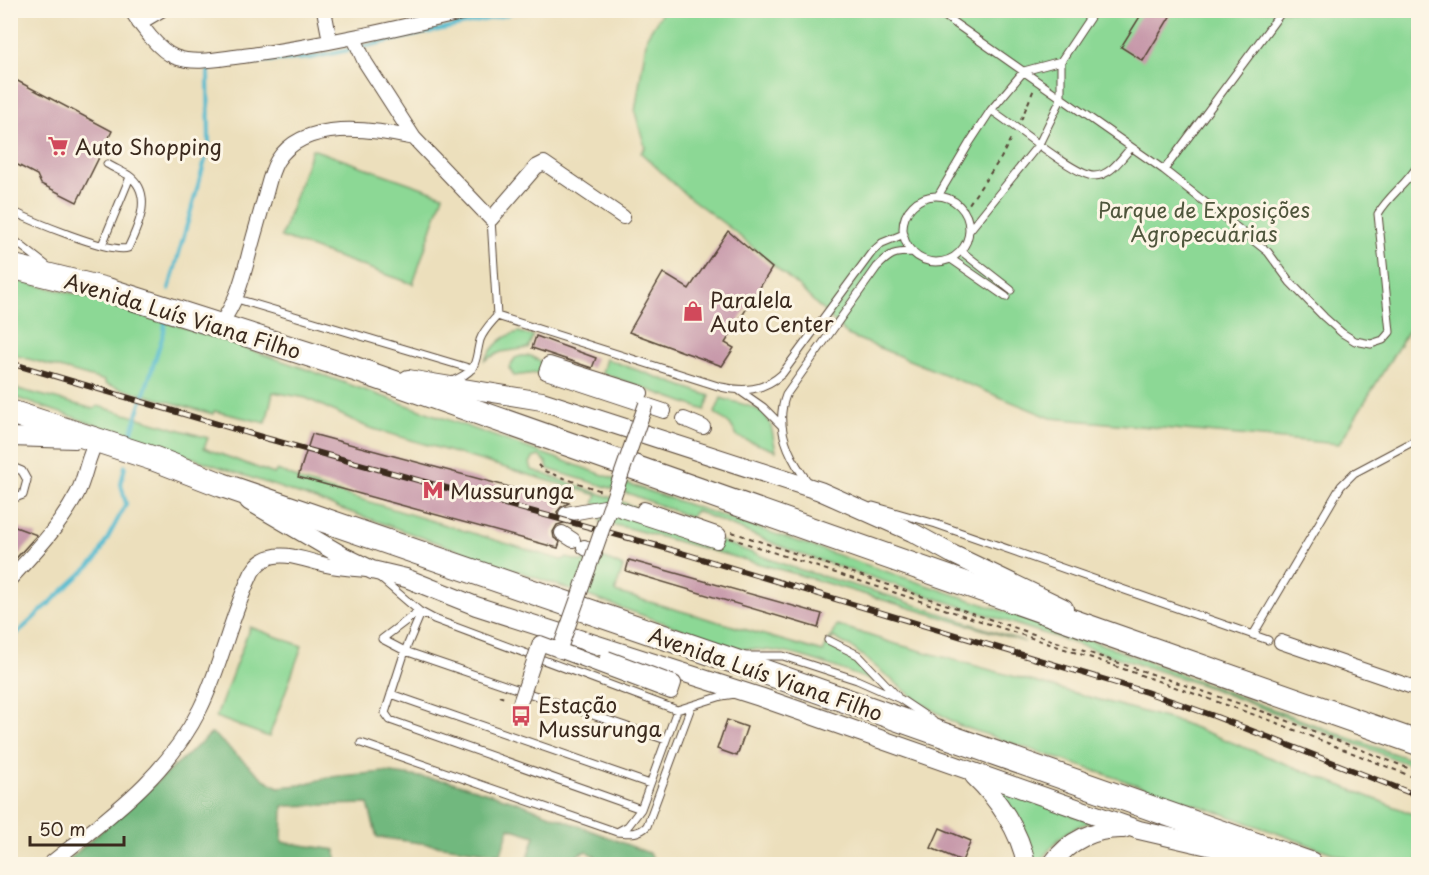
<svg xmlns="http://www.w3.org/2000/svg" width="1429" height="875" font-family="'Playpen Sans',sans-serif">
<style>
.green{fill:#8cd895;stroke:#64815a;stroke-width:1.5}
.forest{fill:#71b87e;stroke:#56714e;stroke-width:1.5}
.lines{fill:none;stroke-linecap:round;stroke-linejoin:round}
.stream{stroke:#51bacf;stroke-width:4}
.building{fill:#c697a9}
.lane-casing{stroke:#564536;stroke-width:9}
.street-casing{stroke:#564536;stroke-width:16}
.secondary-casing{stroke:#564536;stroke-width:20}
.highway-casing{stroke:#564536;stroke-width:26}
.path{stroke:#564536;stroke-width:2;stroke-dasharray:4.5 4.5;stroke-linecap:butt}
.lane{stroke:#fff;stroke-width:7}
.street{stroke:#fff;stroke-width:14}
.secondary{stroke:#fff;stroke-width:18}
.highway{stroke:#fff;stroke-width:24}
.rail-casing{stroke:#3b2a1e;stroke-width:6}
.rail{stroke:#fcf5e5;stroke-width:4;stroke-dasharray:11;stroke-linecap:butt}
.street-bridge-casing{stroke:#564536;stroke-width:16;stroke-linecap:butt}
.street-bridge{stroke:#fff;stroke-width:14}
.labels{text-anchor:middle;dominant-baseline:central;stroke-width:6;stroke-linejoin:round;paint-order:stroke}
.poi-label{font-size:21px;fill:#3b2a1e;stroke:#fcf5e5;text-anchor:start}
.park-label{font-size:21px;fill:#4f563c;stroke:#fcf5e5}
.street-label{font-size:21px;fill:#3b2a1e;stroke:#fcf5e5}
</style>
<rect width="100%" height="100%" fill="#fcf5e5"/>
<filter id="ink" filterUnits="userSpaceOnUse"><feTurbulence type="fractalNoise" baseFrequency=".0167" numOctaves="2"/><feDisplacementMap in="SourceGraphic" scale="12" xChannelSelector="R" yChannelSelector="G"/><feConvolveMatrix kernelMatrix="1 2 1 2 8 2 1 2 1" color-interpolation-filters="sRGB"/></filter>
<filter id="wash" filterUnits="userSpaceOnUse"><feTurbulence type="fractalNoise" baseFrequency=".008" numOctaves="4" result="noise"/><feDisplacementMap in="SourceGraphic" scale="24" xChannelSelector="R" yChannelSelector="G"/><feGaussianBlur stdDeviation="1.35" result="paint"/><feColorMatrix in="noise" values="0 0 0 0 0 0 0 0 0 0 0 0 0 0 0 0 0 1.4 0 .05"/><feComposite in="paint" operator="in"/></filter>
<g filter="url(#wash)">
<rect width="100%" height="100%" fill="#ecdfbc"/>
<path class="green" d="M663,11H1418V315L1339,444L1051,418L848,335L799,287L730,228L686,195L641,153L645,147L635,112L647,36Z
M312,149L443,195L413,284L281,237Z
M10,279L110,302L300,367L657,494L1101,644L1349,738L1418,762V768L1205,686L797,553L696,511L690,517L633,495L548,469L546,462L539,456L533,458L530,463L532,470L612,498L723,542L791,567L886,595L1025,642L789,572L628,528L600,522L602,506L594,504L597,495L367,427L306,398L273,392L266,423L214,411L213,414L105,384V381L11,354Z
M519,332L533,336L528,348L501,352L485,360C494,345 502,336 519,332Z
M521,356H531L544,364L543,372L514,376L509,368L515,358Z
M606,359L710,396L705,410L602,373Z
M10,387L94,409L98,406L208,438L204,448L274,474L277,470L297,478V480L561,560L567,558L583,562L588,551L623,567L615,592L823,652L837,625L892,643L1180,722L1418,816V864H1363L1212,810L958,725L918,701L854,649L833,637L828,645L849,657L875,682C843,671 808,655 775,651C760,649 748,650 732,647L319,501L11,396Z
M721,398C737,404 762,404 770,423C773,432 774,443 776,451L738,437L730,424L715,413Z
M250,627L302,646L269,737L216,717Z
M996,787L1092,822C1066,827 1053,844 1038,864H1033Z"/>
<path class="forest" d="M212,733L264,779L278,787L300,785L330,777L384,772L449,781L517,802L649,853L657,864H606L587,851L581,853L565,864H526L535,836L509,828L501,854L377,837L368,804L283,806L282,842L336,850V864H64Z"/>
<g class="lines">
<path class="stream" d="M362,47L506,15L515,10
M249,62L311,58L354,49
M169,289L209,146L208,71L215,65
M131,434L164,332L165,322
M10,640L96,560L126,504L121,484L125,466"/>
</g>
<g id="blocks">
<path class="building" d="M1144,10H1174L1143,61L1121,47Z
M10,77L112,131L77,202L41,184L37,175L10,161Z
M728,231L772,268L725,343L734,348L722,366L629,332L663,273L689,289Z
M536,336L596,358L592,368L532,348Z
M312,434L569,503L561,507L557,512L559,519L564,523L557,525L553,532L554,538L560,542L558,548L298,477Z
M10,525L37,535L10,565Z
M629,560L822,614L818,628L626,571Z
M727,720L747,727L737,756L717,749Z
M940,828L971,841L962,861L931,848Z"/>
</g>
</g>
<g filter="url(#ink)">
<use href="#blocks" fill-opacity="0" stroke="#564536" stroke-width="1.5"/>
<g class="lines">
<g class="lane-casing">
<path id="lane" d="M936,10L1164,170L1283,10
M991,110C1012,123 1075,176 1094,176C1111,176 1121,158 1131,148
M1164,170L1268,252L1290,282L1324,317L1342,333L1355,341L1371,344L1383,340L1390,332L1378,214C1389,195 1408,183 1418,165
M938,196L970,142L991,110L1024,71L1061,61
M903 229a33 33 0 1 1 66 0a33 33 0 1 1-66 0Z
M10,210C30,220 110,254 128,248C139,225 154,193 128,175C121,171 114,168 107,164
M969,231L1039,144L1061,99V61L1095,10
M10,237L46,265
M102,245L130,177
M961,251L1011,290
M951,259L1006,297
M237,299L472,369
M497,316L721,387C744,392 763,391 782,374L872,252L882,243L904,234
M452,381C479,370 474,364 480,340C483,331 491,323 497,316L491,219
M740,391L763,407L781,425
M10,466L22,471L27,480L23,495L15,498
M808,482C788,456 774,426 786,395L877,267C891,253 894,252 913,252
M873,506L936,524L1268,640
M378,576L419,611L434,619L677,710L722,696L735,694
M419,611L382,639L405,651L666,740
M421,613L405,651L385,713L390,720L641,809
M1253,635L1341,486L1354,473L1418,439
M828,640L858,655L897,696
M745,656H783L857,680L900,699L933,721
M391,694L650,784
M361,743L617,832L628,826L641,809L677,710
M617,832C629,833 638,835 647,826L691,707"/>
</g>
<g class="street-casing">
<path id="street" d="M131,10C140,25 159,51 175,57C196,65 222,58 243,56C321,46 397,28 474,10
M324,10L330,41
M139,23L161,10
M354,38L365,62L414,138L491,219L536,167L544,163L623,217
M220,325C236,302 241,284 248,258C253,238 259,219 264,200C268,187 270,173 277,161C304,118 373,129 414,138
M641,393L549,364L546,372L664,411
M684,419L703,427
M566,514L610,506
M562,533L573,540
M584,547L595,554
M10,579C35,552 60,526 77,494C86,477 87,456 97,441
M1281,642L1418,689
M50,864C108,817 165,779 200,709C221,667 230,619 250,577C252,571 258,563 264,560C282,549 307,561 326,565C339,568 353,569 366,570"/>
</g>
<g class="secondary-casing">
<path id="secondary" d="M408,379L542,401L820,491L912,532L952,554L1064,608
M10,437L75,439
M249,501L343,556L372,570L406,578L476,606L760,697L1139,830L1273,861
M974,776C998,799 1020,831 1026,864
M1052,864C1069,840 1095,828 1124,829"/>
</g>
<g class="highway-casing">
<path id="highway" d="M10,266L107,290L355,369L1418,743
M10,412L155,459L222,485L725,658L1310,864"/>
</g>
<path class="path" d="M1021,120L1034,89
M964,211L1001,158L1012,136
M538,465L544,471L601,491
M732,532L1270,714L1418,772
M730,538L1092,658L1272,721L1418,779
M499,696L507,699"/>
<use href="#lane" class="lane"/>
<use href="#street" class="street"/>
<use href="#secondary" class="secondary"/>
<use href="#highway" class="highway"/>
<g class="rail-casing">
<path id="rail" d="M10,363L265,438L665,548L1146,692L1214,716L1418,796"/>
</g>
<use href="#rail" class="rail"/>
<g class="street-bridge-casing">
<path id="street-bridge" d="M610,506L717,541L719,535L644,509L643,513L692,529
M559,651C589,569 617,486 646,404
M520,703L540,643L671,692L674,683L607,658"/>
</g>
<use href="#street-bridge" class="street-bridge"/>
</g>
</g>
<defs>
<g id="supermarket-bare" transform="scale(1.62)"><path d="M-6-5.5h2.5l.6 2H6L4.5 2H-2.5L-4.4-4H-6ZM-1.5 3.2a1.3 1.3 0 1 0 .1 0ZM3 3.2a1.3 1.3 0 1 0 .1 0Z" fill="#d1495b" stroke="#fcf5e5" stroke-width="2.5" paint-order="stroke"/></g>
<g id="shop-bare" transform="scale(1.62)"><path d="M-5-2.5h2.3a2.7 3.5 0 0 1 5.4 0H5L5.5 6h-11ZM-1.5-2.5h3a1.5 2.3 0 0 0-3 0Z" fill="#d1495b" stroke="#fcf5e5" stroke-width="2.5" paint-order="stroke"/></g>
<g id="metro-bare" transform="scale(1.62)"><path d="M-5.5 5V-5H-3L0 0L3-5H5.5V5H3V-.5L0 4L-3-.5V5Z" fill="#d1495b" stroke="#fcf5e5" stroke-width="2.5" paint-order="stroke"/></g>
<g id="bus-bare" transform="scale(1.62)"><path d="M-5-6H5V4H4V6H2V4H-2V6H-4V4H-5ZM-3.5-4V0h7V-4ZM-3.5 1.2v1.5H-2V1.2ZM2 1.2v1.5H3.5V1.2Z" fill="#d1495b" stroke="#fcf5e5" stroke-width="2.5" paint-order="stroke"/></g>
</defs>
<g fill-rule="evenodd">
<use href="#supermarket-bare" x="58" y="146"/>
<use href="#shop-bare" x="693" y="311"/>
<use href="#metro-bare" x="433" y="490"/>
<use href="#bus-bare" x="521" y="716"/>
</g>
<g class="labels">
<g class="poi-label">
<text x="75" y="146">Auto Shopping</text>
<text x="710" y="299">Paralela<tspan x="710" dy="24">Auto Center</tspan></text>
<text x="450" y="490">Mussurunga</text>
<text x="538" y="704">Estação<tspan x="538" dy="24">Mussurunga</tspan></text>
</g>
<g class="park-label">
<text x="1204" y="209">Parque de Exposições<tspan x="1204" dy="24">Agropecuárias</tspan></text>
</g>
<g class="street-label">
<text transform="translate(183 315) rotate(17)">Avenida Luís Viana Filho</text>
<text transform="translate(766 673) rotate(19)">Avenida Luís Viana Filho</text>
</g>
</g>
<rect width="1429" height="875" fill="none" stroke="#fcf5e5" stroke-width="36"/>
<path d="M30 836v9h94v-9" fill="none" stroke="#3b2a1e" stroke-width="3"/>
<text x="39" y="836" font-size="18" fill="#3b2a1e" stroke="#fcf5e5" stroke-width="4.5" paint-order="stroke">50 m</text>
</svg>
